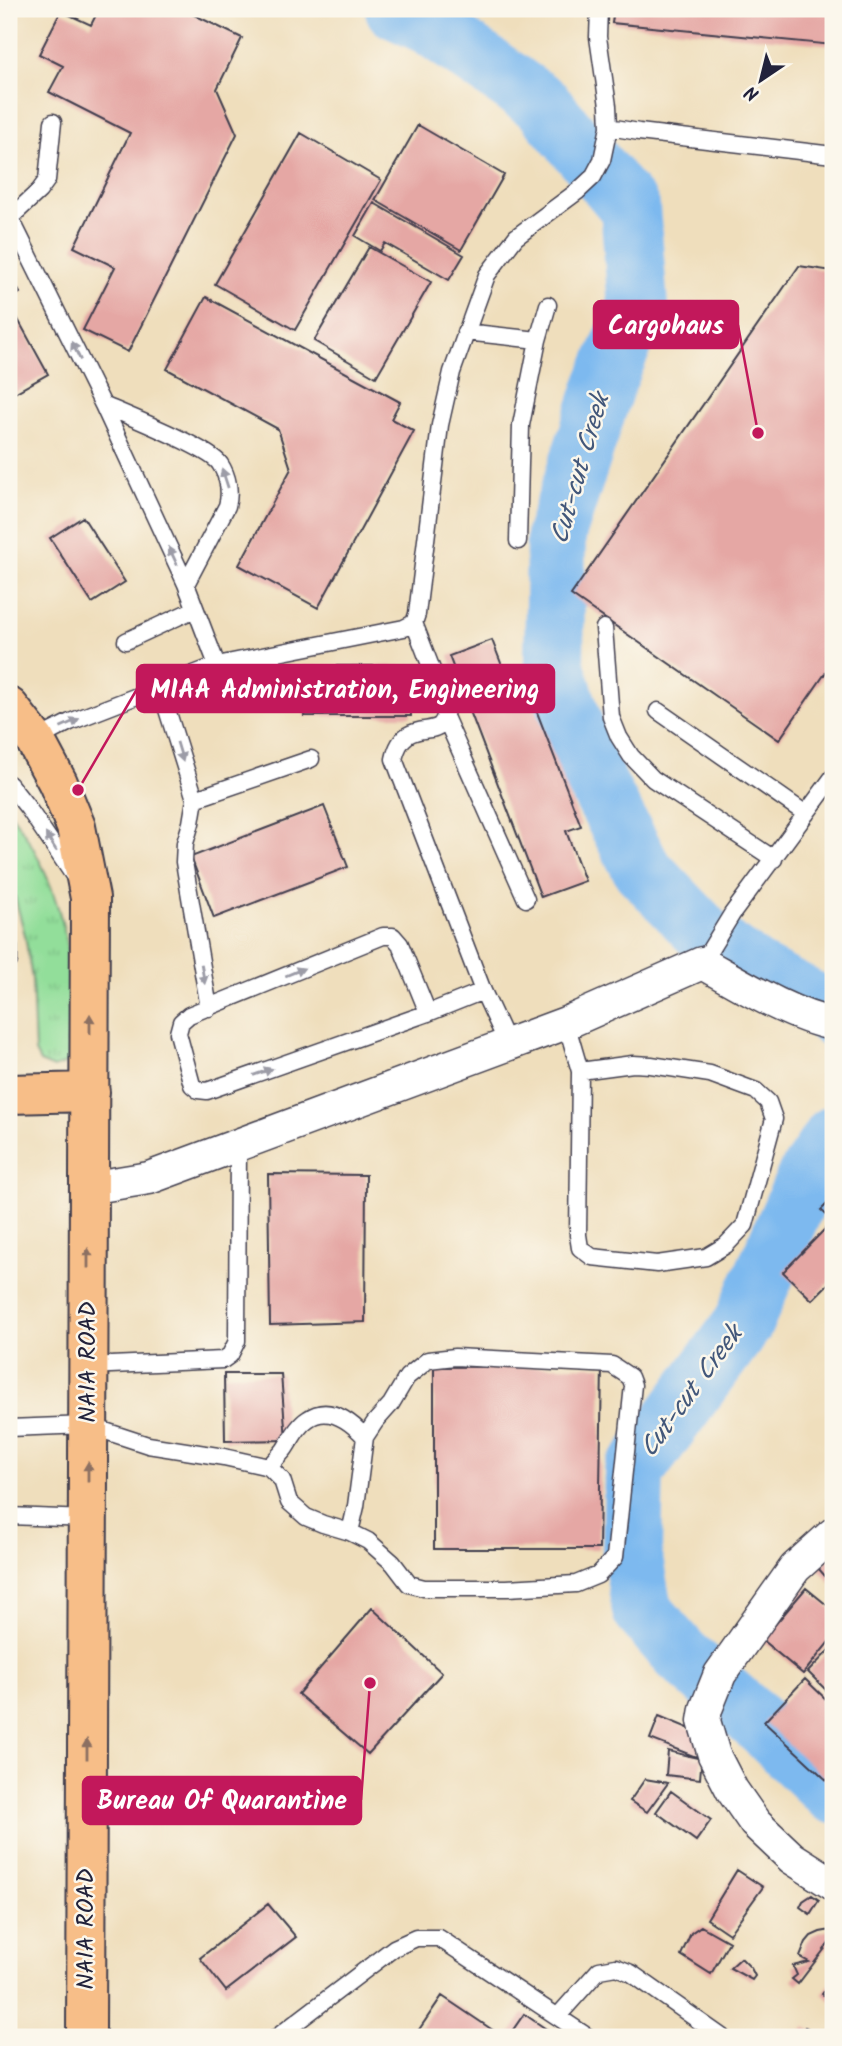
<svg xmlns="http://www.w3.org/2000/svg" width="842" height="2046" font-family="Kalam,sans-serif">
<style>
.grass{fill:url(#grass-tufts);stroke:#5a806a;stroke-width:2}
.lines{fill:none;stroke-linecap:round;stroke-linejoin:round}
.river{stroke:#7db9ef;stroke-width:60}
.building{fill:#e5a7a4}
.lane-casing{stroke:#413e4e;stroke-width:19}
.street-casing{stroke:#413e4e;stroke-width:35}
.primary-casing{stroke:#413e4e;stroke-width:42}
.lane{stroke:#fff;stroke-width:16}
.street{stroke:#fff;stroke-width:32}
.primary{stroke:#f7be88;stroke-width:38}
.oneway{fill:#9c9ca7}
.oneway2{fill:#8c7062}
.labels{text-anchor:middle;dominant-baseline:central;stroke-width:5;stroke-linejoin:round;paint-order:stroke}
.street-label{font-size:24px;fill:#22223b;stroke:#fbf7ec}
.water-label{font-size:26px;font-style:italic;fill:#42577a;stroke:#fbf7ec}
.leader{fill:none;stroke:#c2185b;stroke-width:2.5}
.callout-dot{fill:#c2185b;stroke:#fbf7ec;stroke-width:2.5}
.callout{fill:#c2185b;stroke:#c2185b;stroke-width:2.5}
.callout-label{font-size:26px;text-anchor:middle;font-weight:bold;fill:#fff}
</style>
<defs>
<pattern id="grass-tufts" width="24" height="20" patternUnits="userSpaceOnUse" patternTransform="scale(1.75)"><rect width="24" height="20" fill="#92de9a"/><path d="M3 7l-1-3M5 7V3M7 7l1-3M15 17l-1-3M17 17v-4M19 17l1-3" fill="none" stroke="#7ebe86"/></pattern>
</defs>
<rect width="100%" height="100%" fill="#fbf7ec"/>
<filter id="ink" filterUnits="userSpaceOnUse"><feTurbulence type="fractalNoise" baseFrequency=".0143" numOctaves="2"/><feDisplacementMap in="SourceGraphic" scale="14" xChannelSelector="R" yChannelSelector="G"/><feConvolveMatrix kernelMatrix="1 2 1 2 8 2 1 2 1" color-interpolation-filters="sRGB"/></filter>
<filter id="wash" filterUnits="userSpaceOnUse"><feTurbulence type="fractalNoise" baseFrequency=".00686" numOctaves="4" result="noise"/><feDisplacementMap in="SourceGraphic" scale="28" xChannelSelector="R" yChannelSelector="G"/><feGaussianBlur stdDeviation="1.57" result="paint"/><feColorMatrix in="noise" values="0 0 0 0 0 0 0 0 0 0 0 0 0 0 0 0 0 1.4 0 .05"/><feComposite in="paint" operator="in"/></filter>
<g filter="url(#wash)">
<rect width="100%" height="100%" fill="#efdebc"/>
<path class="grass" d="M9,811C47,860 66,919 72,980C74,1006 71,1034 71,1061L54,1068L40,1062L35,1052L32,979L25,935L9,875Z"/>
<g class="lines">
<path class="river" d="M395,9L429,25L542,104L630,208L638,306L604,387L556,534L554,664L583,756L642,869L706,936L761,975L822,1006L833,1017
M833,1136L805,1180L743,1324L634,1472L632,1553L642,1610L681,1655L765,1729L833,1794"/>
</g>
<g id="blocks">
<path class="building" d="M99,9H182L242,38L217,89L237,134L128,352L83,330L115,267L74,247L130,133L49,92L63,66L39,54L61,11L91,25Z
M614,9H833V45L612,23Z
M418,125L504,175L461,250L375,200Z
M301,133L381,180L295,330L215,284Z
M374,203L464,255L449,280L385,243L380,251L355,236Z
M369,247L431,282L376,377L314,341Z
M799,266L833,271V662L779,740L571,595Z
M9,273L20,293L9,300Z
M206,297L400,402L391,419L414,431L318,608L239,565L291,469L278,429L167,369Z
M15,314L48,374L9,396V317Z
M83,517L125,582L92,603L50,538Z
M492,640L513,694L528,689L581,826L566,831L585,881L541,897L449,656Z
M303,666H410L411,716H304Z
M324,806L348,867L214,918L191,857Z
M268,1174L366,1175L365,1322L270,1325Z
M833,1198V1221L821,1210Z
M827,1227L833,1233V1279L812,1300L783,1272Z
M602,1366L599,1549H434V1367Z
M224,1374H281L286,1440L225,1441Z
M833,1555V1585L818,1568Z
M806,1588L833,1610V1637L803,1674L762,1640Z
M372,1608L442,1673L368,1754L298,1694Z
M833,1646V1697L808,1672Z
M805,1679L833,1706V1786L764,1722Z
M659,1716L705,1735L696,1757L650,1739Z
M668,1751L697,1758L702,1754L700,1779L666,1775Z
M645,1779L668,1783L647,1812L630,1801Z
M671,1791L711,1820L696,1841L656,1812Z
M737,1870L763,1887L729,1934L707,1919Z
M812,1895L819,1900L810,1914L800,1907L803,1901Z
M268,1904L296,1937L226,1991L200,1958Z
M701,1926L729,1942L711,1974L681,1955L691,1933Z
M831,1930L833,1931V1938L798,1984L792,1979L797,1975L793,1966L809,1962L800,1957L806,1942L811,1936L820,1932Z
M741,1958L751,1968L755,1976L752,1980L730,1968Z
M833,1980V2002L822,1994Z
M442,1996L503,2037H414Z
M524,2014L558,2037H508Z
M805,2027L824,2037H798Z"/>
</g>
</g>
<g filter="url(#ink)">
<use href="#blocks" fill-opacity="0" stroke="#413e4e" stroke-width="2"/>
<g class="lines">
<g class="lane-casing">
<path id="lane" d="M609,127L639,132L833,155
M9,215L103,405L186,584L217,665
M10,218L39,191L47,180L53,122
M465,332L538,340L521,425L518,541
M538,340L548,305
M103,405C124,414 211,449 220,464C228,476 231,492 227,506L186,584
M414,623L446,706C445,738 427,724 408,735C399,741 396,750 394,759L483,991L508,1045
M604,628L611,717L619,737L631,756L653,779L774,859
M126,641L195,609
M160,687L195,799L191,823L185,843L184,862L209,1008
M658,711L806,814
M446,719L526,899
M35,740L70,722L217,665L404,628L414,623L417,614L440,425L452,372L487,275L516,237L578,191L593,177L602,160L609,127L608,106L598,37L599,9
M9,784L28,808L74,876
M195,799L311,759
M9,946V961
M702,963L732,914L833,777
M428,1013L400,944L393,936H383L189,1015L181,1022L178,1033L192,1085L198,1090L207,1091L428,1013L483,991
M566,1023L580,1071L578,1235L580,1248L592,1257L657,1264L706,1257L726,1245L745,1225L774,1119L768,1102L756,1091L710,1074L651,1065L633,1064L580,1071
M88,1366L223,1360L230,1355L237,1341L238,1145
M9,1428L87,1425L148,1445L224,1457L269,1467L282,1480L289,1502L306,1517L323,1524L350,1532L368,1541L393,1563L409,1584L424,1588H507L576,1584L598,1575L615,1557L633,1385L630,1377L612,1365L455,1357L428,1360L407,1377L391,1404L375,1422L365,1437L356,1506L350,1532
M269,1467C274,1461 279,1456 284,1450C291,1440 297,1426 308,1419C329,1404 351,1422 365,1437
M9,1516L88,1519
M558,2016L599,1970L616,1967L631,1973L722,2037
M277,2037L394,1948L416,1938H439L588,2037"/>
</g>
<g class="street-casing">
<path id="street" d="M88,1188L149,1178L566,1023L702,963C740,984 791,1016 833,1024
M833,1534L795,1568L720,1674L706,1709L704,1721L714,1755L732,1790L755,1823L792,1858L833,1884"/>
</g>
<g class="primary-casing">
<path id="primary" d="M9,707L35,740L58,783L76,827L90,898L86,2037
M9,1094L90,1092"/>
</g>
<use href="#lane" class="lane"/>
<use href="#street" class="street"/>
<use href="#primary" class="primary"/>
</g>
<defs><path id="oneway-solid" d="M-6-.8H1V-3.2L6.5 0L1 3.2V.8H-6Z" transform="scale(1.75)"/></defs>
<g class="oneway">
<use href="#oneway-solid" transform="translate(76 351) rotate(-116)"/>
<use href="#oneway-solid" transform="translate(225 478) rotate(-108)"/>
<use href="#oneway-solid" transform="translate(173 556) rotate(-115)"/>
<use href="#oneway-solid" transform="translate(70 723) rotate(-24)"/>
<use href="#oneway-solid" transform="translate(180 752) rotate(73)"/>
<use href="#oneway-solid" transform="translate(51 842) rotate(-122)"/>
<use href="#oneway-solid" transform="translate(295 972) rotate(-22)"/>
<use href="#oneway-solid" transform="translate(203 974) rotate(80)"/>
<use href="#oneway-solid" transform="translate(263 1072) rotate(-19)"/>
</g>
<g class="oneway2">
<use href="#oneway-solid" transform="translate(90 1024) rotate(-90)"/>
<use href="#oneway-solid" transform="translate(88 1258) rotate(-90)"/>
<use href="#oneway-solid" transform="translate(88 1472) rotate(-90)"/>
<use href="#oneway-solid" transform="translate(87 1749) rotate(-90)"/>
</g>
</g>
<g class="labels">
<g class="street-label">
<text transform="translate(88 1362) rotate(-90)">NAIA ROAD</text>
<text transform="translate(86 1929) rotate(-90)">NAIA ROAD</text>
</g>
<g class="water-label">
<text transform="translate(581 469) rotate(-74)">Cut-cut Creek</text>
<text transform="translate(692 1392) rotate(-54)">Cut-cut Creek</text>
</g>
</g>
<path class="leader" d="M758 433L738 325M78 790L137 689M370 1683L361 1800"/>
<g class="callout-dot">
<circle cx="758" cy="433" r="7"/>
<circle cx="78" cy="790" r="7"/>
<circle cx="370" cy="1683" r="7"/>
</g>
<g class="callout">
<rect x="594" y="301" width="144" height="47" rx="7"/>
<rect x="137" y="665" width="417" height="47" rx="7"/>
<rect x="83" y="1777" width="278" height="47" rx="7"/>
</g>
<g class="callout-label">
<text x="666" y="334">Cargohaus</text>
<text x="345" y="698">MIAA Administration, Engineering</text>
<text x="222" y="1809">Bureau Of Quarantine</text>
</g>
<rect width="842" height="2046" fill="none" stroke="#fbf7ec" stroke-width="35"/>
<g transform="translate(761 80) rotate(215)" stroke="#fbf7ec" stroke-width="5" paint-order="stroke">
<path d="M0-5L12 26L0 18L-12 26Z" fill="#22223b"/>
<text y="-10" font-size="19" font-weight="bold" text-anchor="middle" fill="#22223b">N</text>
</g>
</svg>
